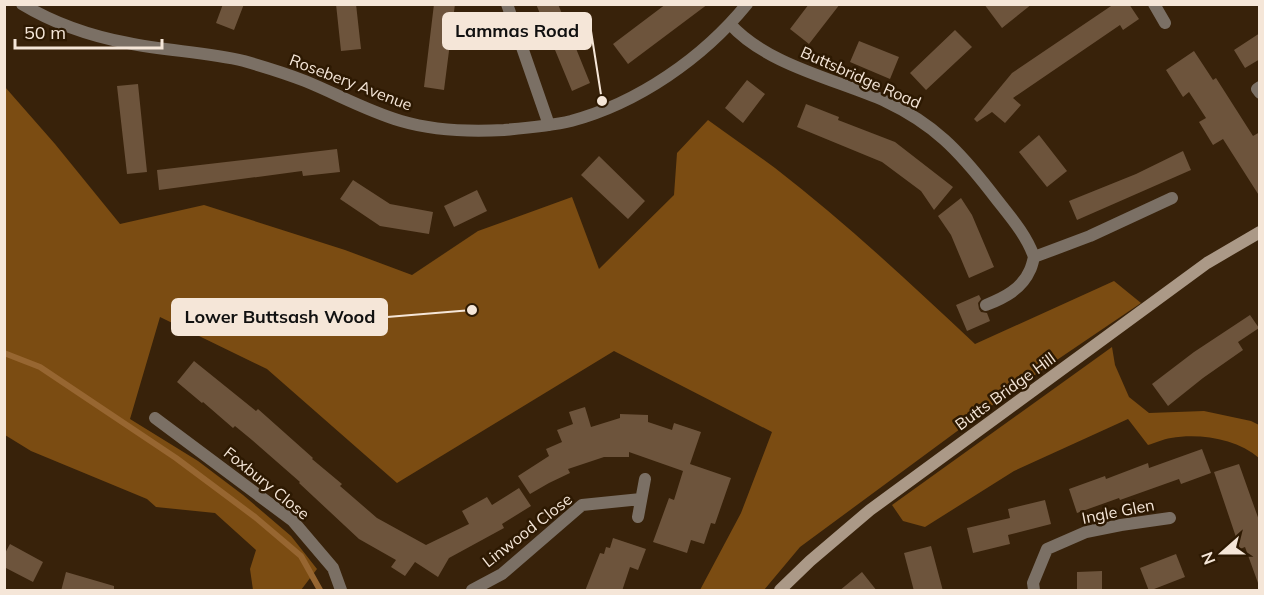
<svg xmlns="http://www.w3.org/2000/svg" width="1264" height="595" font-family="Mulish,sans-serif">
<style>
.forest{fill:#7b4c12}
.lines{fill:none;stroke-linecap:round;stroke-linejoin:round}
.stream{stroke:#976631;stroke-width:6}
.building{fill:#6d543c}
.street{stroke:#7b7065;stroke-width:12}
.secondary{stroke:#ab9987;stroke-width:12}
.labels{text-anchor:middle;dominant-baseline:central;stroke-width:5;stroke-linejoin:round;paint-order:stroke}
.street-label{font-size:16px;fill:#f5e6d8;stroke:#2d1902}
.leader{fill:none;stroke:#f5e6d8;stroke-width:2}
.callout-dot{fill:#f5e6d8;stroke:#2d1902;stroke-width:2}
.callout{fill:#f5e6d8;stroke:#f5e6d8;stroke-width:2}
.callout-label{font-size:18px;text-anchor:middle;font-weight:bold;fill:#111}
</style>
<rect width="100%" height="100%" fill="#38220a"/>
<path class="forest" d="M5,87L55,144L120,224L204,205L345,250L412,275L478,231L572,197L599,269L674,195L677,153L708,120C730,136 753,152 775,168C845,222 910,283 975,344L1114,281L1141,303L1017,387L800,547L764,590H700L741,513L772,432L614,351L397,483L267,369L160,317L130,419L198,461L243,495L291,536L317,569L301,590H253L250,569L256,550L215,513L156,507L147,499L31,451L5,435Z
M1112,347L1115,365L1129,397L1149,413L1204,411L1251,421L1259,425V458C1237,439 1200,433 1171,438C1163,439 1155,443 1148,445L1128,419L1014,471L925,527L903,521L892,505Z"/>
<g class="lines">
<path class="stream" d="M4,353L40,367L176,458L255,517L301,556L320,590"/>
</g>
<path class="building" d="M223,4H244L234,30L216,23Z
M336,4H356L361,49L341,51Z
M434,4H455L444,90L424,87Z
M536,4H558L590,83L572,91Z
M666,4H708L628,64L613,44Z
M809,4H840L809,44L790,29Z
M984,4H1032L1002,28Z
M1114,4H1129L1139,19L1123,30L1120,25L1013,98L1021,105L1005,123L992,112L977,122L974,119L1012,73Z
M955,30L972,47L926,90L910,73Z
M1260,33V59L1245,68L1234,50Z
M859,41L899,57L890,79L850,62Z
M1194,51L1213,80L1216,78L1253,136L1260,132V197L1223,139L1213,145L1199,122L1206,118L1189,92L1183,97L1166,70Z
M747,80L765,94L743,123L725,108Z
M138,84L147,172L127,174L117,86Z
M806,104L839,117L838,120L895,142L953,187L934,210L921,191L882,162L797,127Z
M1039,135L1067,171L1047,187L1019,152Z
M337,149L340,172L303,176L302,171L159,190L157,170Z
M1183,151L1191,170L1077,220L1069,201L1136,174Z
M599,156L645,201L628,219L581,175Z
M353,180L390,204L433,212L429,234L380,226L340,199Z
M477,190L487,211L454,227L444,206Z
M961,198L972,215L994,267L969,278L951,235L938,216Z
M979,295L981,299L978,303L979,309L981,312L987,313L990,321L967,331L956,305Z
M1250,315L1259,328L1238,342L1243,350L1203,378L1168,406L1152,384L1194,352Z
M194,361L256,411L258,409L313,458L312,459L342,484L340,486L377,518L426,545L469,524L462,511L487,497L492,505L519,488L531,506L502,524L504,528L449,558L438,577L415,562L405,576L391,567L396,560L359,539L299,483L300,482L252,440L235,426L233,428L203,402L202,403L177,382Z
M585,407L591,427L620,418V414L648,415V422L672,430L674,423L701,432L690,464L731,478L715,524L711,523L704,544L691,540L687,553L653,542L669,498L674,500L683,471L629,452V457H604L568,469L570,473L549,483L530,494L518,476L549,456L546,449L562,442L557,430L573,424L569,412Z
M1202,449L1211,473L1181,484L1179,479L1120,500L1119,498L1077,513L1069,489L1105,476L1106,479L1148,463L1149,468Z
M1239,464L1260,523L1258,583L1245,547L1240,549L1214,472Z
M1045,500L1051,524L1008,535L1010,544L973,553L967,528L1010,518L1008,509Z
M613,538L646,549L638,570L630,567L622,591H585L600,553L604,554L606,547L610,548Z
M10,544L43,562L33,582L4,567V555Z
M931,546L943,591H914L904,553Z
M1176,554L1185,577L1149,591L1140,568Z
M1102,571V591H1077V572Z
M66,572L114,586V591H61Z
M862,572L877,591H839Z"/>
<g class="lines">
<path class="street" d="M22,4C55,24 91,36 128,43C166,51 206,52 244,61C265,67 285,73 305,81C337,94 367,111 401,121C435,131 469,132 504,130C527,128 550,126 571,121C638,103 703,58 747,4
M507,4L549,125
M1154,4L1165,23
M730,24C767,65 835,79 885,101C934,124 959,151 991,192C1006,212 1026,233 1034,257C1033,261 1032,266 1030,270C1022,289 1004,298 986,305
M1260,87L1257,89L1260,93
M1034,257L1090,236L1172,198
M155,418L293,521L333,568L341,590
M638,517L645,479
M472,590L502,574L582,505L641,499
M1034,590L1033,583L1047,549L1086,532L1121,525L1170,518"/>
<path class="secondary" d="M780,590L810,561L870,510L1207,263L1260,232"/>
</g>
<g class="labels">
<g class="street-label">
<text transform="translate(861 77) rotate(24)">Buttsbridge Road</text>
<text transform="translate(351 82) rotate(21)">Rosebery Avenue</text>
<text transform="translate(1005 391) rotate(-36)">Butts Bridge Hill</text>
<text transform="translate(267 483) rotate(39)">Foxbury Close</text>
<text transform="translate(1118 511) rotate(-11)">Ingle Glen</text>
<text transform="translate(527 530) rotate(-38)">Linwood Close</text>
</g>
</g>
<path class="leader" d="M602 101L591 31M472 310L387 317"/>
<g class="callout-dot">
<circle cx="602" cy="101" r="6"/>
<circle cx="472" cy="310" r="6"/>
</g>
<g class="callout">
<rect x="443" y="13" width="148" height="36" rx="6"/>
<rect x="172" y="299" width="215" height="36" rx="6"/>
</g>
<g class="callout-label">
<text x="517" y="37">Lammas Road</text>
<text x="280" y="323">Lower Buttsash Wood</text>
</g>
<rect width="1264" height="595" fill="none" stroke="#f5e6d8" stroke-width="12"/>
<g transform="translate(1222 553) rotate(249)" stroke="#2d1902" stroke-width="4.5" paint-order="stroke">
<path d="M0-4.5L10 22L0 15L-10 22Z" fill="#f5e6d8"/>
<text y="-9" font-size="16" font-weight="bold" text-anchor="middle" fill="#f5e6d8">N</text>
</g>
<path d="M15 39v9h147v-9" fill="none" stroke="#f5e6d8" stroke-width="3"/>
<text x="24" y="39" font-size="18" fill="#f5e6d8" stroke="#2d1902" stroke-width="4.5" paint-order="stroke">50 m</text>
</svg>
